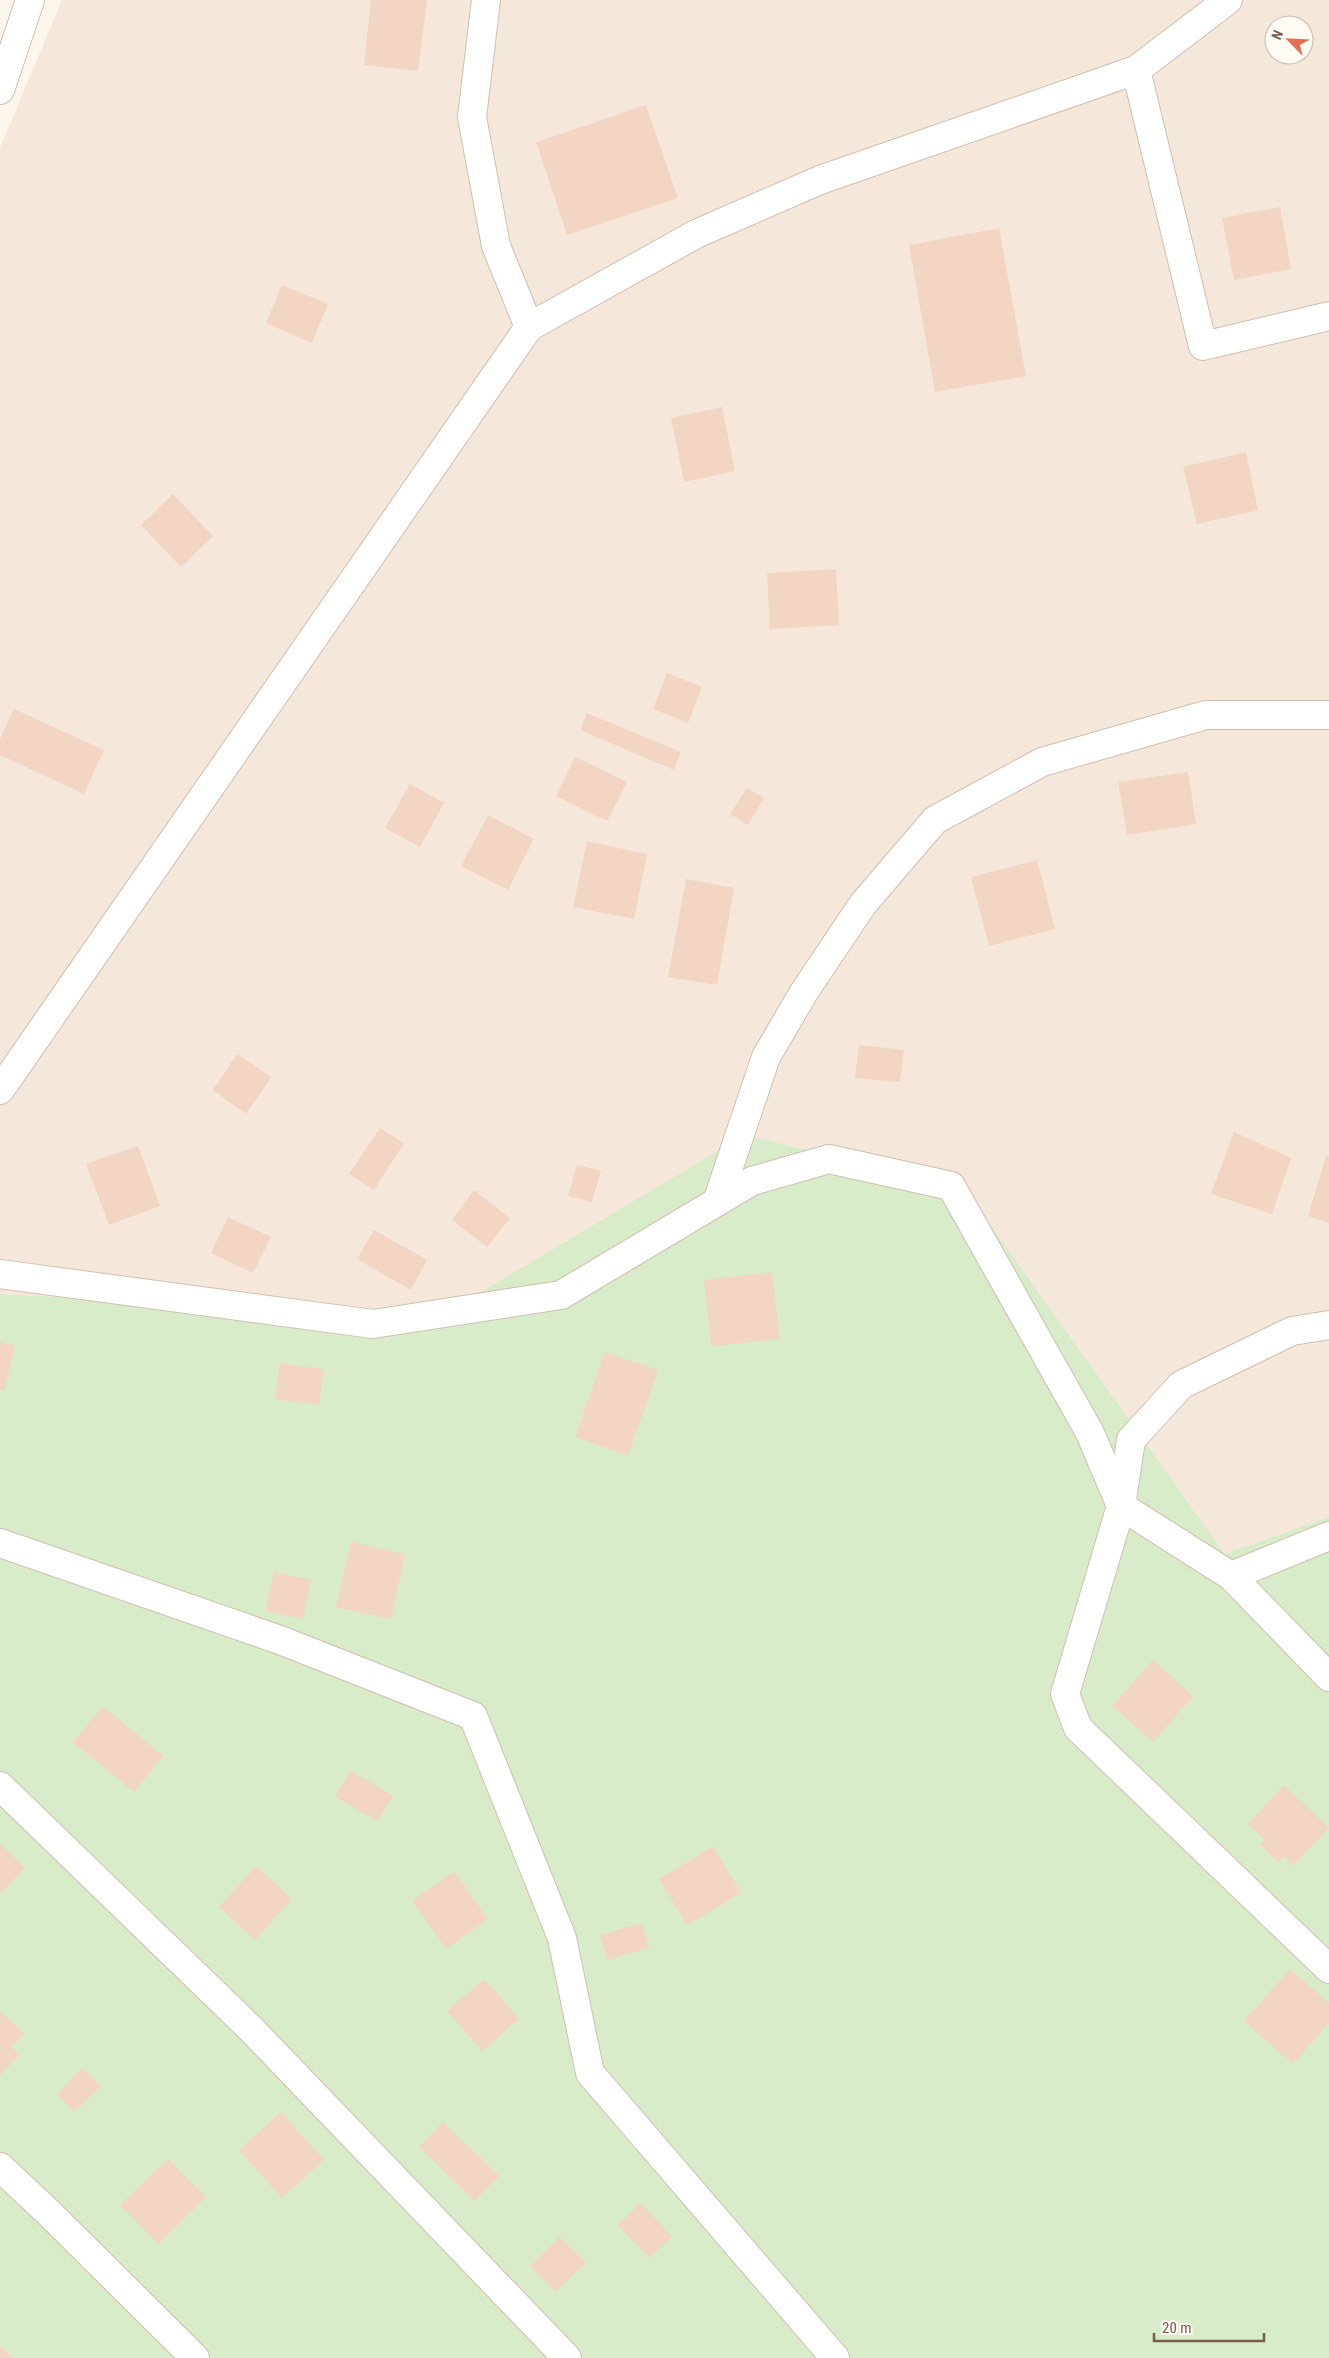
<svg xmlns="http://www.w3.org/2000/svg" width="1329" height="2358" font-family="'Roboto Condensed',sans-serif">
<style>
.residential{fill:#f5e8da;fill-rule:evenodd}
.green{fill:#d8ecc9}
.building{fill:#f3d5c3}
.lines{fill:none;stroke-linecap:round;stroke-linejoin:round}
.minor-casing{stroke:#d1beb0;stroke-width:30}
.minor{stroke:#fff;stroke-width:28}
</style>
<rect width="100%" height="100%" fill="#fdf6ec"/>
<path class="residential" d="M62,0H1329V1517L1225,1554L965,1189L439,1317L0,1294V148ZM1274,25H1304V55H1274Z"/>
<path class="green" d="M745,1135L965,1189L1225,1554L1329,1517V2358H0V1294L439,1317Z"/>
<path class="building" d="M371,0H427L418,71L364,65Z
M646,105L678,198L567,235L536,142Z
M1280,207L1291,269L1234,280L1222,218Z
M999,228L1026,376L935,392L909,245Z
M282,285L328,304L312,343L266,323Z
M722,407L735,471L684,482L671,418Z
M1246,452L1258,510L1197,524L1183,467Z
M173,494L213,536L181,567L141,525Z
M836,569L839,625L770,629L767,573Z
M667,673L702,687L688,723L653,709Z
M14,709L104,750L84,794L0,755V739Z
M587,713L681,752L674,770L580,730Z
M575,757L627,782L607,821L556,796Z
M1188,772L1196,824L1127,835L1118,782Z
M410,784L444,803L420,847L385,828Z
M747,788L764,798L748,825L730,814Z
M488,815L534,839L508,890L461,866Z
M587,841L647,854L634,919L573,907Z
M1037,860L1055,929L989,946L971,877Z
M686,879L734,888L717,985L668,977Z
M859,1045L904,1050L900,1082L855,1078Z
M237,1054L271,1077L246,1114L213,1090Z
M380,1128L404,1143L374,1190L349,1174Z
M1234,1132L1291,1158L1272,1214L1211,1194Z
M138,1146L160,1206L109,1225L86,1164Z
M1326,1156L1329,1157V1223L1308,1216Z
M577,1165L601,1171L592,1202L568,1196Z
M474,1190L510,1218L487,1247L452,1220Z
M228,1217L271,1237L253,1273L211,1253Z
M374,1230L427,1260L411,1290L357,1259Z
M772,1272L780,1339L711,1346L704,1280Z
M0,1342L15,1346L4,1391L0,1390Z
M605,1352L658,1370L628,1456L575,1437Z
M280,1363L324,1369L319,1405L275,1399Z
M351,1542L405,1554L391,1619L336,1607Z
M274,1572L311,1580L303,1619L265,1611Z
M1153,1660L1193,1696L1153,1742L1112,1706Z
M103,1706L163,1756L134,1792L73,1742Z
M351,1771L393,1796L377,1821L335,1796Z
M1284,1785L1329,1828L1293,1866L1283,1856L1278,1862L1260,1845L1265,1840L1248,1824Z
M0,1844L25,1867L0,1894Z
M713,1846L741,1893L687,1925L659,1879Z
M256,1866L292,1899L255,1940L219,1907Z
M454,1871L488,1919L446,1949L412,1901Z
M642,1923L649,1948L607,1960L600,1935Z
M1290,1969L1329,2003V2023L1293,2064L1244,2021Z
M485,1979L519,2019L482,2051L447,2011Z
M0,2011L24,2033L11,2047L19,2055L0,2076Z
M82,2068L101,2086L75,2112L57,2094Z
M281,2112L324,2160L282,2198L239,2150Z
M443,2122L499,2176L475,2201L419,2147Z
M168,2159L206,2197L158,2244L120,2205Z
M641,2203L672,2237L649,2258L618,2225Z
M560,2237L586,2263L556,2292L530,2266Z
M0,2346L13,2358H0Z"/>
<g class="lines">
<g class="minor-casing">
<path id="minor" d="M486,0L472,117L496,246L529,327
M1136,70L1203,346L1329,316
M0,90L30,0
M0,1090L529,327L696,234L820,180L1136,70L1228,0
M717,1202L766,1057L804,992L863,904L935,820L1042,762L1206,715H1329
M0,1274L373,1324L561,1295L752,1181L829,1159L951,1186L1090,1433L1121,1506L1231,1576L1329,1677
M1329,1325L1292,1331L1181,1385L1131,1440L1121,1506L1065,1694L1078,1728L1329,1969
M0,1543L280,1640L473,1716L562,1938L590,2073L835,2358
M1231,1576L1329,1536
M0,1786L250,2028L567,2358
M0,2167L49,2213L195,2358"/>
</g>
<use href="#minor" class="minor"/>
</g>
<g transform="translate(1289 40) rotate(294)"><circle r="24" fill="#fffaf3" stroke="#cabbb1"/>
<path d="M0-4L9 19L0 12L-9 19Z" fill="#e76f51"/>
<text y="-8" font-size="14" font-weight="bold" text-anchor="middle" fill="#7a5c4d">N</text>
</g>
<path d="M1154 2333v8h110v-8" fill="none" stroke="#7a5c4d" stroke-width="2.5"/>
<text x="1162" y="2333" font-size="15" fill="#7a5c4d" stroke="#fffaf3" stroke-width="4" paint-order="stroke">20 m</text>
</svg>
